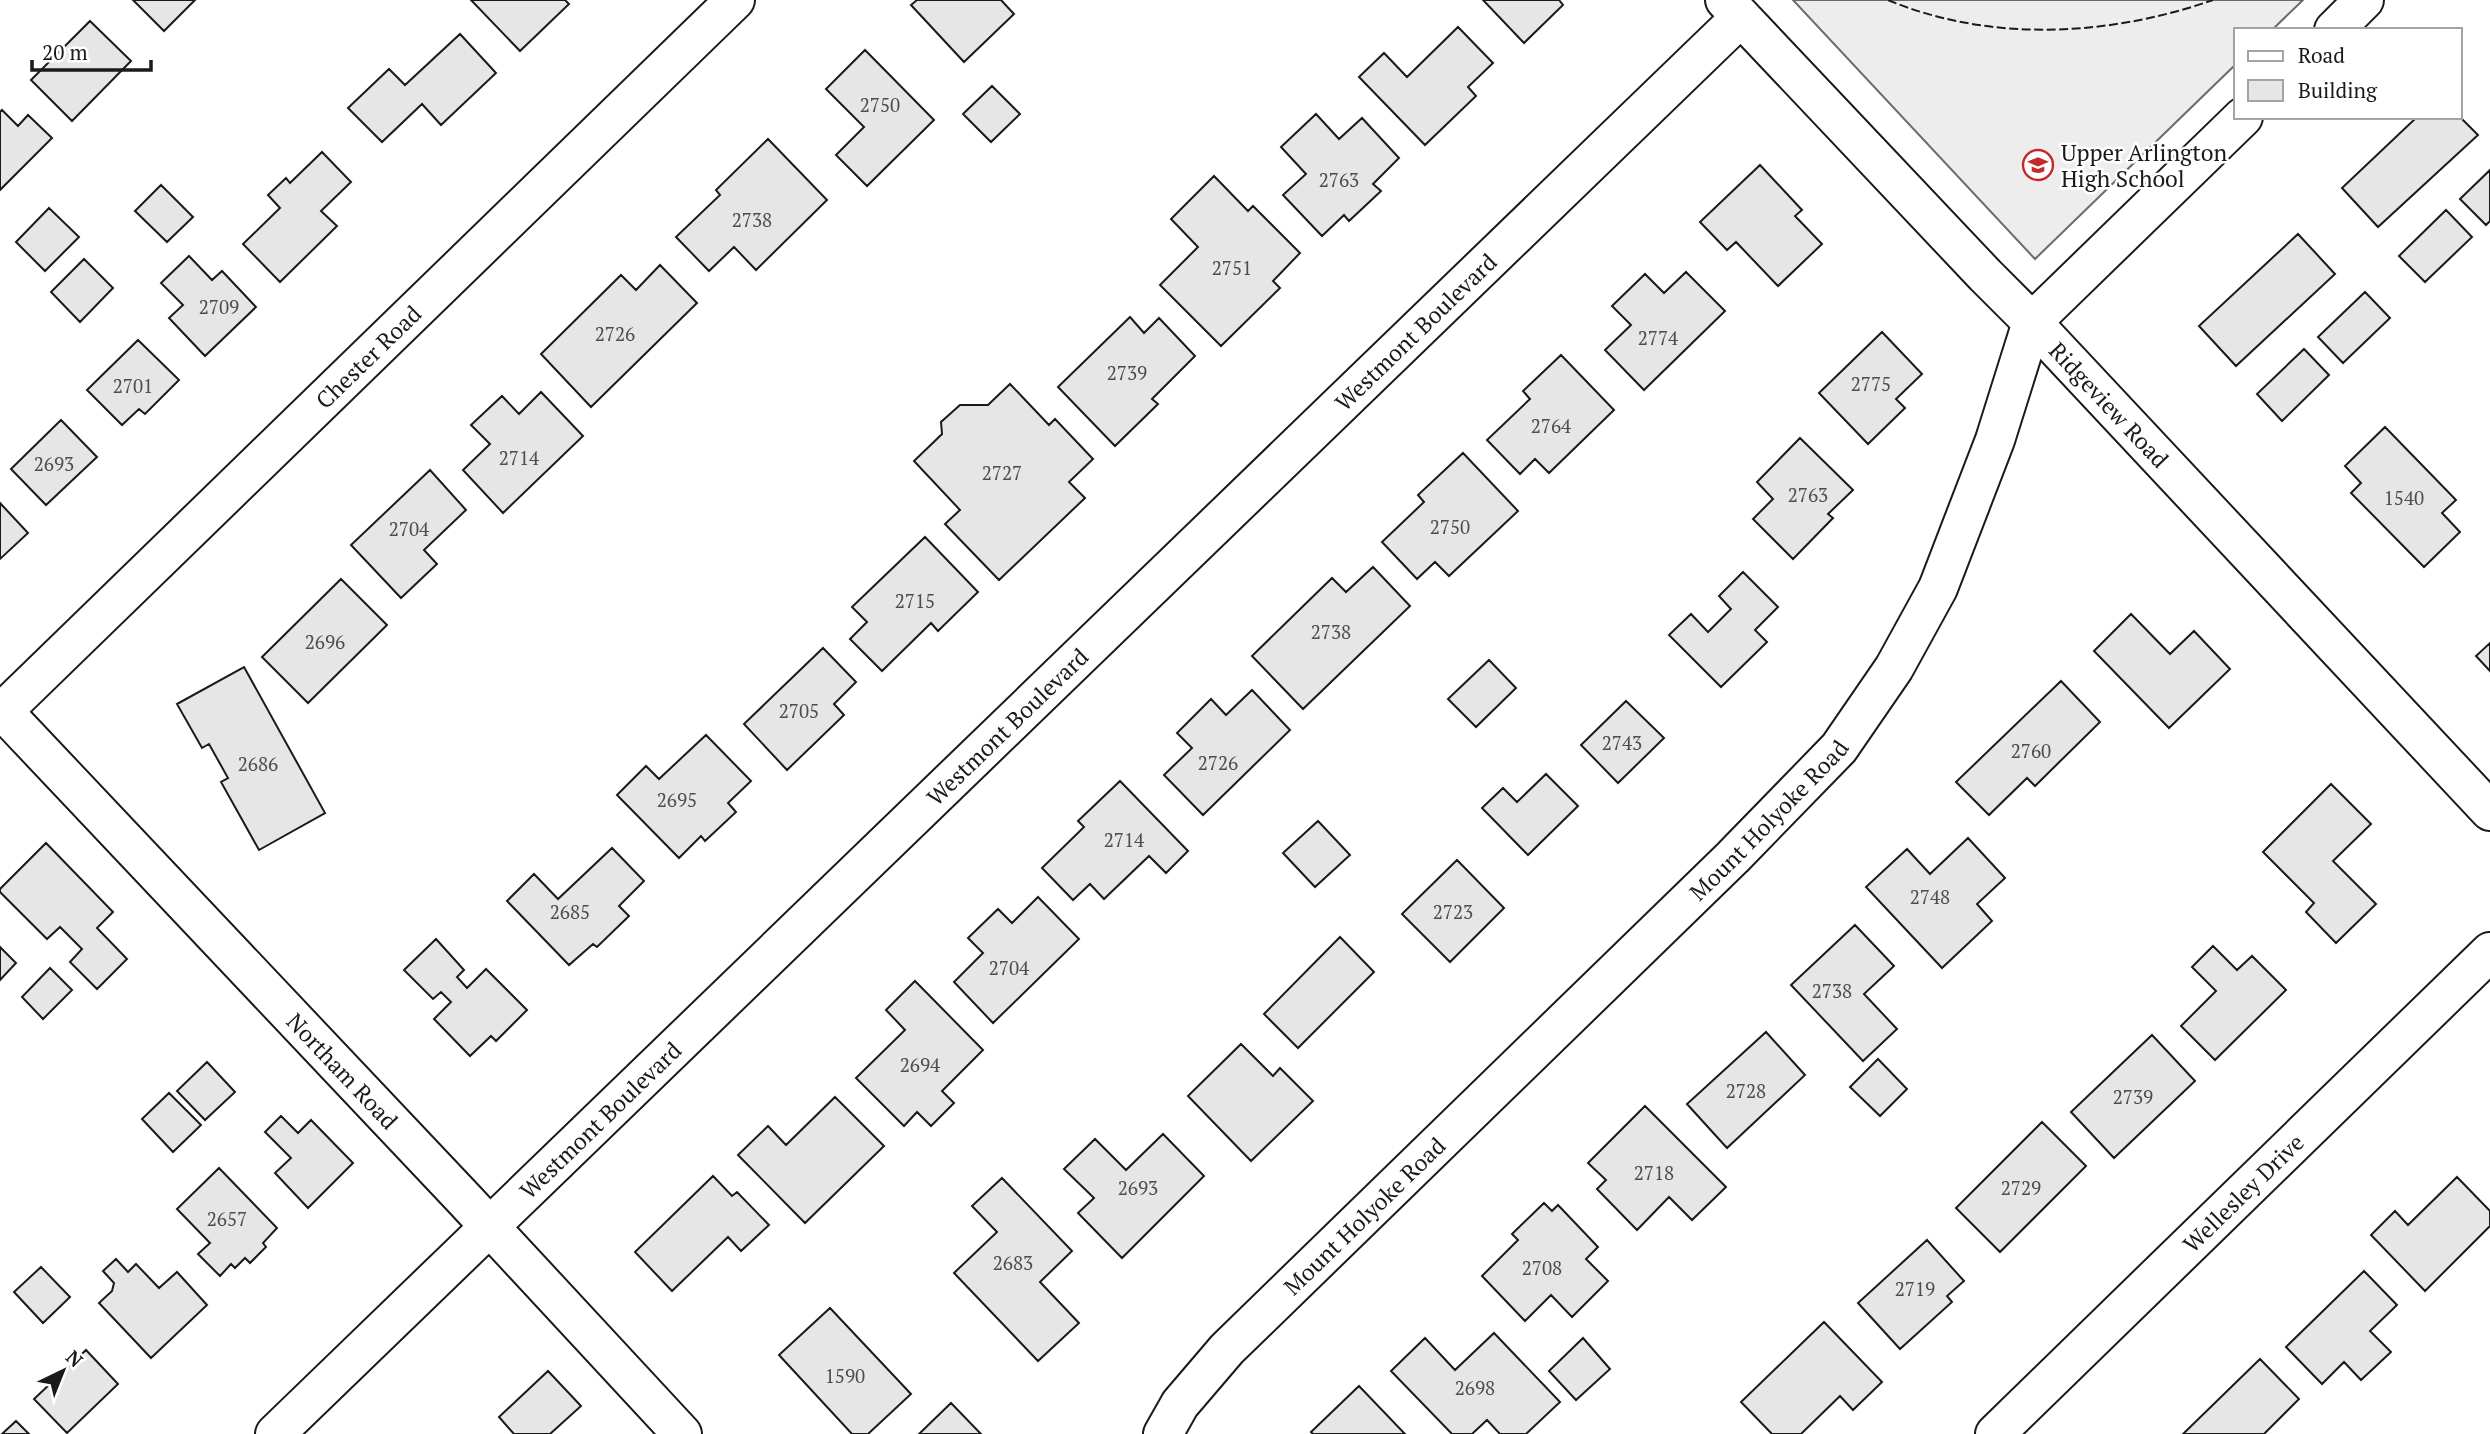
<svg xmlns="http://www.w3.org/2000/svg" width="2490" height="1434" font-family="'PT Serif',serif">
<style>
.built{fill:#ededed;stroke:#6a6a6a;stroke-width:2}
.building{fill:#e6e6e6;stroke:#1a1a1a;stroke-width:2}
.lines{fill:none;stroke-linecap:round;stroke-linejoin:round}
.minor-casing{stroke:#1a1a1a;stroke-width:42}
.minor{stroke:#fff;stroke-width:38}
.fence{stroke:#1a1a1a;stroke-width:2;stroke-dasharray:9 3.5;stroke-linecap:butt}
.labels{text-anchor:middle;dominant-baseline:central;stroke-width:5;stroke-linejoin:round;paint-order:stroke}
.number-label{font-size:19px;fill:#4d4d4d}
.poi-label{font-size:23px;fill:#1a1a1a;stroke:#fff;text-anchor:start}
.street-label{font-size:23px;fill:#1a1a1a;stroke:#fff}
</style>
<rect width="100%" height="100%" fill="#fff"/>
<path class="built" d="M1793,0H2303L2272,30H2236V64L2035,259Z"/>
<path class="building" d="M133,0H195L164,31Z
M471,0H565L569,4L520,51Z
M917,0H1001L1014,14L964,62L911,5Z
M1483,0H1559L1563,5L1524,43Z
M90,21L131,61L72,121L31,80Z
M1458,27L1493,63L1468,87L1476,96L1425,145L1359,77L1384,53L1407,77Z
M460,34L496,73L441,125L422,104L382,142L348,108L389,69L405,85Z
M865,50L934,120L867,186L836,155L864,127L826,89Z
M992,86L1020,114L991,142L963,114Z
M2,110L18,126L28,115L52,138L0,190V112Z
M1316,114L1339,139L1362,118L1399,158L1373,184L1381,191L1349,221L1344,215L1322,236L1283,195L1306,174L1281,147Z
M2417,117H2460L2478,135L2378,227L2342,188Z
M768,139L827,200L756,270L734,247L709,271L676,237L720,195L716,190Z
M322,152L351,182L321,211L337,226L280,282L243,244L280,208L268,195L286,178L290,183Z
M1760,165L1802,210L1795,216L1822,244L1778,286L1736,242L1727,250L1700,222Z
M2490,170V221L2486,225L2460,199Z
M1214,176L1248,211L1253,206L1300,253L1273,281L1280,288L1221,346L1160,285L1198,247L1171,219Z
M161,185L193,217L167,242L135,211Z
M49,208L79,237L45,271L16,242Z
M2446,210L2472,237L2425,282L2399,256Z
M2298,234L2335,274L2236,366L2199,326Z
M189,256L212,280L222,271L256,307L205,356L169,318L183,305L161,283Z
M84,259L113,288L80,322L51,292Z
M660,265L697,303L591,407L541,354L621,275L636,290Z
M1686,272L1725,311L1644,390L1605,350L1631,325L1612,306L1645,274L1664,293Z
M2365,292L2390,318L2343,363L2318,337Z
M1130,317L1144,333L1159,318L1195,356L1152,399L1158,404L1115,446L1058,387Z
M1882,332L1922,374L1896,399L1905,408L1868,444L1819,393Z
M138,340L179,380L145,414L139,409L122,425L87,390Z
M2304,349L2329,375L2282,421L2257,394Z
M1561,355L1614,410L1549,473L1535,459L1520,474L1487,440L1530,399L1523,391Z
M1010,384L1049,425L1055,419L1093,459L1069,482L1085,498L999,580L945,524L960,510L914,461L942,434L941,422L960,405H988Z
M541,392L583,436L503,513L463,470L490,444L471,425L502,396L519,414Z
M61,420L97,457L46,505L11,469Z
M2385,427L2456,500L2442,513L2460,532L2424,567L2351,493L2361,483L2345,466Z
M1800,438L1853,490L1828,514L1833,518L1793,559L1753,519L1773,499L1757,482Z
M1463,453L1518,511L1449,576L1435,562L1417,579L1382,542L1424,502L1418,495Z
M430,470L466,510L424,550L437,564L401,598L351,545Z
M0,503L28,533L0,559Z
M925,537L978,592L938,631L931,623L882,671L850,639L867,622L852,607Z
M1373,567L1410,606L1303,709L1252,656L1332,578L1346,592Z
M1743,572L1778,607L1755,630L1767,642L1721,687L1669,635L1691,614L1708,632L1731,609L1719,596Z
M341,579L387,625L308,703L262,657Z
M2131,614L2170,654L2194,631L2230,669L2169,728L2094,651Z
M2490,643V671L2476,656Z
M823,648L856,682L834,704L844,715L787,770L744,724Z
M1489,660L1516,688L1476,727L1448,699Z
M244,667L325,813L259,850L221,782L228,778L209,744L202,748L177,704Z
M2061,681L2100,722L2035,786L2027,778L1989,815L1956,782Z
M1252,690L1290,730L1203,815L1164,775L1192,748L1177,733L1211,699L1226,715Z
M1626,701L1664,738L1618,783L1581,745Z
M706,735L751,781L728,803L736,812L705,841L701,836L679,858L617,795L646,766L659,779Z
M1546,774L1578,806L1528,855L1482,808L1503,788L1517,802Z
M1120,781L1188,851L1166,873L1149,856L1104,899L1090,884L1073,900L1042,868L1084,827L1078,821Z
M2331,784L2371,824L2333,861L2376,904L2336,943L2306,912L2314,903L2263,852Z
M1318,821L1350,855L1315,887L1283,853Z
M1968,838L2005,878L1977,904L1992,921L1942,968L1866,887L1907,849L1930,874Z
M46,843L113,912L97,928L127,959L97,989L70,962L82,949L60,927L47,939L0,892V889Z
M612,848L644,881L619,906L629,916L597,947L593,944L569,965L507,901L534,874L558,899Z
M1457,860L1504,908L1450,962L1402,914Z
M1038,897L1079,939L993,1023L954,982L983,953L968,938L998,909L1012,923Z
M1855,925L1894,966L1864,994L1897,1029L1863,1061L1791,985Z
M1340,937L1374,972L1298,1048L1264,1014Z
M436,939L464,970L457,977L467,988L486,969L527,1010L496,1041L491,1036L470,1056L434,1019L451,1002L441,992L433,999L404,970Z
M2213,946L2237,970L2252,956L2286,990L2215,1060L2181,1026L2216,991L2192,967Z
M0,947L16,963L0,980Z
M50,968L72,990L43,1019L22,997Z
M915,981L983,1050L942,1091L954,1103L931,1126L917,1112L904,1126L856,1078L905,1030L886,1010Z
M1766,1032L1805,1075L1727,1148L1687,1104Z
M2152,1035L2195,1081L2114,1158L2071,1112Z
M1241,1044L1273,1076L1280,1068L1313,1101L1251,1161L1188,1096Z
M1878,1059L1907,1089L1880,1116L1850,1087Z
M207,1062L235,1092L205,1120L177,1091Z
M169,1093L201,1125L173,1152L142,1119Z
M835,1097L884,1146L805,1223L738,1155L768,1126L786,1145Z
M1645,1106L1726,1187L1692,1220L1669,1197L1637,1230L1597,1189L1606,1180L1588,1163Z
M281,1116L298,1133L311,1120L353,1163L308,1208L275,1173L291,1158L265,1132Z
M2042,1122L2086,1166L2000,1252L1956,1208Z
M1163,1134L1204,1176L1122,1258L1078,1213L1094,1198L1064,1169L1095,1139L1126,1170Z
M219,1168L277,1228L263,1243L266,1247L250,1263L245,1258L235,1268L231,1264L220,1276L198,1254L210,1243L177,1209Z
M713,1176L732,1196L737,1192L769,1225L741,1251L728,1237L672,1291L635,1252Z
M2457,1177L2490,1211V1226L2425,1291L2371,1235L2395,1211L2408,1225Z
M1002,1178L1072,1251L1040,1282L1079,1323L1038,1361L954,1273L997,1232L972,1206Z
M1544,1203L1552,1211L1558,1205L1598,1247L1586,1259L1608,1281L1572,1317L1551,1295L1525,1321L1482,1276L1518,1240L1512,1234Z
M1927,1240L1964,1281L1947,1296L1952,1302L1900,1349L1858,1303Z
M116,1259L128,1272L136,1264L159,1288L177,1272L207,1305L151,1358L99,1303L112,1291L114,1283L103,1271Z
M41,1267L70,1297L43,1323L14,1292Z
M2364,1271L2397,1305L2370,1331L2391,1352L2361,1380L2344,1362L2322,1384L2286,1347Z
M830,1308L911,1394L868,1434H852L779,1355Z
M1824,1322L1882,1382L1853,1410L1840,1396L1801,1434H1772L1741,1402Z
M1494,1333L1560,1402L1526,1434H1500L1487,1420L1472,1434H1452L1391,1371L1425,1338L1455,1370Z
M1583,1338L1610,1369L1576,1400L1549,1371Z
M86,1350L118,1384L67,1433L34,1399Z
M2260,1359L2299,1399L2264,1434H2183Z
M548,1371L581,1406L550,1434H514L499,1417Z
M1359,1386L1405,1434H1313L1311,1432Z
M951,1403L981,1434H919Z
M16,1421L29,1434H2Z"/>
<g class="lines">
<g class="minor-casing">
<g id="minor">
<path id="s1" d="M1725,0L1985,275L2032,322L2490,811"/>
<path d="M2334,30L2364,0"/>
<path id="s2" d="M0,708L465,1200L682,1434"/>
<path id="s3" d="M0,714L735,0"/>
<path id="s4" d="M275,1434L1741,17"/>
<path id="s5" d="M1163,1434L1180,1404L1227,1349L1733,857L1839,748L1894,668L1938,588L1995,440L2032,322L2243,117"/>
<path id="s6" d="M1995,1434L2490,952"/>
</g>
</g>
<use href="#minor" class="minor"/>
<path class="fence" d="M1888,0C1991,43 2110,36 2213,0"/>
</g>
<defs>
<g id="school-ring" transform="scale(1.575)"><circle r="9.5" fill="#fff" stroke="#c62828" stroke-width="1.5"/><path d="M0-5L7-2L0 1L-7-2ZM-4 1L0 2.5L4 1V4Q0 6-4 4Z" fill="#c62828"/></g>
</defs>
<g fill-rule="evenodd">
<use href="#school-ring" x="2038" y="165"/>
</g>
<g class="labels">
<g class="number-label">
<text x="880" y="104">2750</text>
<text x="1339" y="179">2763</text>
<text x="752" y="219">2738</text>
<text x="1232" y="267">2751</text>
<text x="219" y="306">2709</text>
<text x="615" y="333">2726</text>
<text x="1658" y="337">2774</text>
<text x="1127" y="372">2739</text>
<text x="1871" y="383">2775</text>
<text x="133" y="385">2701</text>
<text x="1551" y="425">2764</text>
<text x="519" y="457">2714</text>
<text x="54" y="463">2693</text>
<text x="1002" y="472">2727</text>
<text x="1808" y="494">2763</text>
<text x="2404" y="497">1540</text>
<text x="1450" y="526">2750</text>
<text x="409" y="528">2704</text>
<text x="915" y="600">2715</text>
<text x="1331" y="631">2738</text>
<text x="325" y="641">2696</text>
<text x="799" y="710">2705</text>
<text x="1622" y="742">2743</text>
<text x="2031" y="750">2760</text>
<text x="1218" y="762">2726</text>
<text x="258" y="763">2686</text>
<text x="677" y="799">2695</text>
<text x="1124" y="839">2714</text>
<text x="1930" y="896">2748</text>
<text x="570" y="911">2685</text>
<text x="1453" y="911">2723</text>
<text x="1009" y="967">2704</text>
<text x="1832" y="990">2738</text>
<text x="920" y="1064">2694</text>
<text x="1746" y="1090">2728</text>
<text x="2133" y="1096">2739</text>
<text x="1654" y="1172">2718</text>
<text x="1138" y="1187">2693</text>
<text x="2021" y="1187">2729</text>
<text x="227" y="1218">2657</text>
<text x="1013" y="1262">2683</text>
<text x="1542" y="1267">2708</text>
<text x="1915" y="1288">2719</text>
<text x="845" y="1375">1590</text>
<text x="1475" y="1387">2698</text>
</g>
<g class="poi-label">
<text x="2061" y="152">Upper Arlington<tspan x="2061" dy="26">High School</tspan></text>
</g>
<g class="street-label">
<text stroke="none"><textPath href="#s4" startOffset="1586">Westmont Boulevard</textPath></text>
<text stroke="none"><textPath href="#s3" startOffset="513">Chester Road</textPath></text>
<text stroke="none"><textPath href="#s1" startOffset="558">Ridgeview Road</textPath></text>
<text stroke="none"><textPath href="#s4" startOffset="1018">Westmont Boulevard</textPath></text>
<text stroke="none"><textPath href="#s5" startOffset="864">Mount Holyoke Road</textPath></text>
<text stroke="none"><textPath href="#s2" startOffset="499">Northam Road</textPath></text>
<text stroke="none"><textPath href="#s4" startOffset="452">Westmont Boulevard</textPath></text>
<text stroke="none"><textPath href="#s6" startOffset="346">Wellesley Drive</textPath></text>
<text stroke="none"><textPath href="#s5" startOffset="298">Mount Holyoke Road</textPath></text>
</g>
</g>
<rect x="2234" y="28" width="228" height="91" fill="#ffffff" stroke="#a3a3a3" stroke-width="2"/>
<rect x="2248" y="51" width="35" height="10" fill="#ffffff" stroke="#a3a3a3" stroke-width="2"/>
<text x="2298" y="63" font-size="21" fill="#1a1a1a">Road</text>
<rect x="2248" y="80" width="35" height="21" fill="#e6e6e6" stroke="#a3a3a3" stroke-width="2"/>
<text x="2298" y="98" font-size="21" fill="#1a1a1a">Building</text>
<g transform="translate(63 1371) rotate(43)" stroke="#ffffff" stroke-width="5" paint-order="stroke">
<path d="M0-5L12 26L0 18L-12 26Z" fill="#1a1a1a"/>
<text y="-10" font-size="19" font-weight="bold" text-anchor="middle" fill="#1a1a1a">N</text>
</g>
<path d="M32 60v10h119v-10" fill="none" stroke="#1a1a1a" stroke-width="3.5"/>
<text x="42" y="60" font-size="21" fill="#1a1a1a" stroke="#ffffff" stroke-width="5" paint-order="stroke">20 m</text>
</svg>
